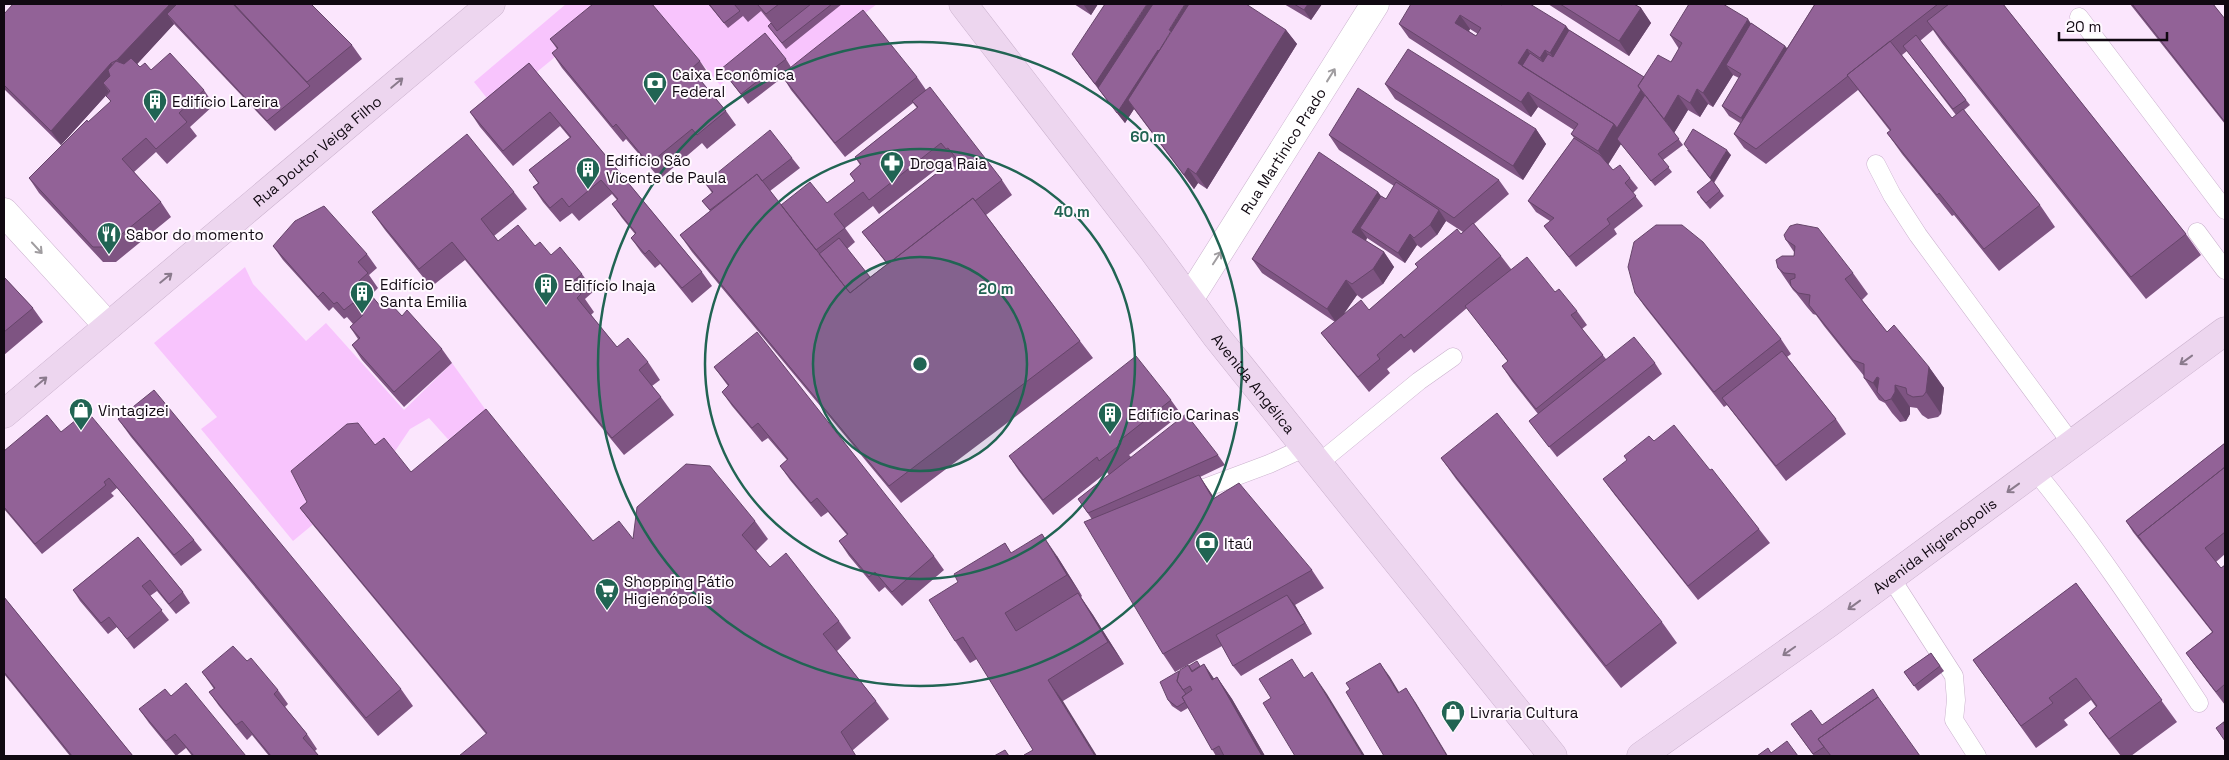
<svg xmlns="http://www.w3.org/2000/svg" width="2229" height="760" font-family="'Space Grotesk',sans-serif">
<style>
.green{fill:#f8c4fd}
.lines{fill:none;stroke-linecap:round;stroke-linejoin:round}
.lane-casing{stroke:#cab2cd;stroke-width:19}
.street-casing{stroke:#cab2cd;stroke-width:29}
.secondary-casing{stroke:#cab2cd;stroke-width:29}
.lane{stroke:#fff;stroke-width:18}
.street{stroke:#fff;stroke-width:28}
.secondary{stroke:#edd6ef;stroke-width:28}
.wall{fill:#7e5482;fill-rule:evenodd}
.shaded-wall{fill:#66456a}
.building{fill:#926297;stroke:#66456a;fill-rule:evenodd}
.oneway{stroke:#a09da0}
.oneway2{stroke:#8a7a8c}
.ring{fill:none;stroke:#216453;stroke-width:2.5}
.labels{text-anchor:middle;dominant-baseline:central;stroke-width:4;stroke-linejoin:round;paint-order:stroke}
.poi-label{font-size:15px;fill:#110912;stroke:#fff9ff;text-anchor:start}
.street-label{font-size:15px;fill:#110912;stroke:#fff9ff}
.centre{fill:#216453;stroke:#fff9ff;stroke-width:2.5}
.ring-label{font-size:15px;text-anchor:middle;font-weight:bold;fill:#216453;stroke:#fff9ff;stroke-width:4;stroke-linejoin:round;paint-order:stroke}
</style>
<rect width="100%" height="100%" fill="#fbe6fd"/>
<path class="green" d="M566,4H620L494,107L474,82Z
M652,4H877L793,68L772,42L720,85Z
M245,267L253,284L306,341L326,323L404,410L452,363L498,427L463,456L429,418L410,429L387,463L293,541L201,429L217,417L154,343Z"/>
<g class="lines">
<g class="lane-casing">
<path id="lane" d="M2079,17L2225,210
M1876,164L1892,195L1918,235L2072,444
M2197,232L2225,270
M1319,463L1419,381L1453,357
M2035,471C2095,544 2147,624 2199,703
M1186,495L1269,464L1306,447
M1891,578L1954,676L1956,700L1954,720L1977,756"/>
</g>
<g class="street-casing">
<g id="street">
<path d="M4,212L108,326"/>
<path id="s1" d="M1190,298L1375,4"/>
</g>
</g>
<g class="secondary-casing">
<g id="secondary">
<path id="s2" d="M963,4L1152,249L1216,336L1553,756"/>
<path id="s3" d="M4,414L491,4"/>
<path id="s4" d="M1641,756L1829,623L2225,331"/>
</g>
</g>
<use href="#lane" class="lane"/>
<use href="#street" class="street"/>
<use href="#secondary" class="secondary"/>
</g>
<path class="wall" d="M311,4L352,45L362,59L275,131L174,24L137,64L140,67L151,70L204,90L214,105L190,127L197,136L167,164L156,152L134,172L161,202L171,217L116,262H103L39,193L29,178L111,102L106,96L109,92L61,145L4,89V14Z
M708,4H842L786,49L768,26L771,23L761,11L748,22L743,16L728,28Z
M1074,4H1098L1091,15Z
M1284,4H1322L1311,20Z
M1548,4H1634L1641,8L1651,23L1629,56Z
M1815,4H2003L2186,234L2201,255L2146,299L1942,43L1933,30L1920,41L1970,105L1964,110L2040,205L2055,227L1999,271L1954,215L1952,216L1902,154L1887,133L1890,131L1858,90L1766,164L1744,148L1734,134L1740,123L1729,116L1722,106L1739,78L1733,75L1713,107L1708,104L1700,117L1688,110L1674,133L1683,145L1663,160L1672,172L1655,186L1621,144L1608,164L1613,170L1630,178L1638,188L1633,193L1643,206L1614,229L1617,234L1576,267L1552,236L1544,226L1550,221L1536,212L1528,201L1574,138L1571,134L1574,130L1538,107L1531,117L1409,38L1399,24L1502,5L1566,26L1569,30L1644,77L1671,62L1679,49L1670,35L1751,23L1785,46L1787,48ZM1470,29L1478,34L1476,36L1469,31ZM1907,51L1956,115L1952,118L1902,55Z
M2130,4H2213L2225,19V124Z
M1286,30L1297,44L1207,189L1198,183L1194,189L1134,109L1125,123L1082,68L1072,54Z
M550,39L700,61L710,76L702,82L726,111L736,125L707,149L702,143L660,179L626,139L623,142L562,68L552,53L557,49Z
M786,59L791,67L917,77L926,90L1002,180L1012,195L986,215L1080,341L1093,358L901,503L692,252L680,235L710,211L702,201L712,193L705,183L792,158L800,168L770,191L781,205L827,203L855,181L850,174L860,165L855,157L917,108L913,103L845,157L791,90L783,77L748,104L721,69ZM952,157L954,160L862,232L887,264L870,277L847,249L855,242L845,228L873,206L879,214Z
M529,63L702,272L712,286L692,303L660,264L655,268L641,252L631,238L635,234L622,218L612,204L617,200L612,194L579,221L572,213L560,222L543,202L533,187L538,183L529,170L570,138L560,126L513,166L480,127L470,112Z
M1385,84L1536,129L1546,144L1523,180L1395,99Z
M1329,135L1499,180L1509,194L1474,224L1501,256L1511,269L1555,292L1577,311L1587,325L1582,329L1606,359L1655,363L1662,374L1557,457L1529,421L1538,414L1512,381L1502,366L1508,362L1467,308L1414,353L1411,349L1387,369L1390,373L1369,392L1332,347L1321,333L1335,322L1262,273L1252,259L1378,192L1381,196L1386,199L1394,186L1339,150ZM1446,221L1463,232L1415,264L1418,268L1369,310L1343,314L1357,295L1362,299L1383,284L1394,267L1384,252L1366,241L1367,238L1405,263L1417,245L1421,248L1437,235Z
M1687,150L1731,155L1714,183L1724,196L1710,209L1700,197L1711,180Z
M514,192L527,209L494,236L498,241L535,246L582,274L594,291L585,299L594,312L591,315L617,347L648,362L660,380L652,386L661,397L674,415L624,455L465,260L431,287L385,230L372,212Z
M1786,240L1853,273L1868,294L1862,300L1887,332L1929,367L1944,388L1941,414L1938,417L1928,419L1922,415L1917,408L1910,407V414L1906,421L1900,422L1892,413L1885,403L1879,400L1864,378V376L1824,326L1816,315L1813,314L1807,307L1796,293L1793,290L1778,268L1794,256V252Z
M273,246L367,254L377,268L369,275L378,288L371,295L382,308L402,316L442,349L452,363L404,407L362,360L352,345L358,339L350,327L353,324L347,317L344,319L333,307L329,311L283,260Z
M4,277L33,308L43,322L4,355Z
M1635,293L1781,339L1791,354L1787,357L1836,419L1846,434L1786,481L1727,405L1724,407L1645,307Z
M714,367L934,556L944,570L902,606L885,587L879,592L849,556L839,541L847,535L828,512L821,517L790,480L780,466L787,460L768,438L762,442L732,406L722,392L728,386Z
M1171,400L1181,414L1129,455L1131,457L1218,455L1225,465L1200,477L1214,498L1312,570L1324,588L1295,605L1312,634L1241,676L1233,666L1222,646L1175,672L1163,654L1091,518L1078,499L1109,475L1107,472L1053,515L1019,471L1009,456Z
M118,419L401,689L413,706L378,736L131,437Z
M61,432L194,540L202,550L181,566L117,488L111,493L114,496L42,554L4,509V451Z
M1654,441L1710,470L1759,529L1770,543L1698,600L1614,494L1603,479Z
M2225,443V554L2216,562L2221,568L2225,565V705L2196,667L2186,653L2212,632L2133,532L2126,521Z
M375,445L411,472L593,541L633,539L755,521L768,539L756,551L770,567L839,621L851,638L837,651L876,701L889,719L853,750L486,734L313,525L300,508Z
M1441,458L1662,622L1677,643L1621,688L1456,479Z
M138,537L183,592L190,603L176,614L157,591L150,596L169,620L134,649L117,627L108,634L80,601L73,590Z
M1005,543L1011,553L1057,556L1082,596L1081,597L1093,615L1124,664L1063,701L1033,750L977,659L970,663L955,641L958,582Z
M2076,583L2177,722L2131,756H2121L2104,734L2089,713L2096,707L2091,700L2064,720L2068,725L2036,748L1973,660Z
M4,597L133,756H70L4,674Z
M1931,653L1944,671L1918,691L1904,672Z
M247,661L278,690L288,704L285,707L307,734L317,749L315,751L319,756H269L252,735L247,740L219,706L209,692L214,689L202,672Z
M1204,664L1214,679L1217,677L1232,699L1265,756H1216L1188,708L1181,712L1172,706L1168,700L1189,666H1200Z
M171,696L246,756H192L186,748L176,756L149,723L139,709Z
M1791,724L1822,725L1920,756H1814Z"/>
<path class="shaded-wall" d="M170,4H194L167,14L174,24L128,74L117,60Z
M1083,4H1098L1091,15Z
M1147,4H1167L1106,98L1095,84Z
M1185,4H1199L1178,38L1169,30Z
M1308,4H1322L1311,20L1304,10Z
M1641,8L1651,23L1629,56L1619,41Z
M1460,15L1470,29L1465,37L1455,23Z
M1748,19L1758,34L1726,65L1733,75L1713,107L1703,93Z
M1566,26L1577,41L1560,67L1550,53Z
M1286,30L1297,44L1207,189L1196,174Z
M1785,46L1792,56L1749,128L1741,118Z
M1527,49L1537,64L1531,74L1518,63Z
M1158,50L1165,61L1128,100L1134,109L1125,123L1117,113Z
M1545,50L1555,65L1550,72L1540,58Z
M111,63L122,78L103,83L109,92L61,145L51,131Z
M1697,89L1708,104L1700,117L1690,103Z
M1641,90L1648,100L1617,139L1621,144L1608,165L1598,151L1614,124Z
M1528,92L1538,107L1531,117L1521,102Z
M1678,95L1688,110L1674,133L1664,119Z
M1536,129L1546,144L1523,180L1513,166Z
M1727,150L1731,155L1713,183L1710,178Z
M1188,168L1198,183L1194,189L1184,175Z
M1378,192L1388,206L1360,228L1367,238L1362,246L1352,232Z
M1439,210L1446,221L1437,235L1430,225Z
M1410,234L1417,245L1405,263L1398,253Z
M1384,252L1394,267L1383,284L1373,269Z
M1346,280L1357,295L1337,324L1327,309Z
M1929,367L1944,388L1941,414L1926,392Z
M1877,377L1892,399L1895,385L1910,407V414L1906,421L1891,399L1885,401L1873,383Z
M1199,475L1211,493L1225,516L1213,499Z
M1042,534L1057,556L1082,596L1067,575Z
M1078,593L1093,615L1124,664L1108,642Z
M1287,595L1295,605L1312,634L1305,623Z
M1380,663L1390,677L1408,707L1398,693Z
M1204,664L1219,686L1212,680Z
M1312,672L1327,694L1365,756H1363Z
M1217,677L1232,699L1265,756H1262Z
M1048,680L1063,701L1097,756H1095Z
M1406,688L1416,703L1448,756H1447Z"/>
<path class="building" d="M13,4H170L117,60L111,63L51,131L4,85V14Z
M177,4H233L310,86L267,121L167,14Z
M234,4H311L352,45L307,82Z
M593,4H652L700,61L691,69L726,111L697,135L692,129L649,164L616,124L613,127L552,53L558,48L550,39Z
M709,4H734L740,11L724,23Z
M757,4H779L766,14Z
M811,4H832L782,43L768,26L771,23L777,31Z
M1105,4H1147L1095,84L1072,54Z
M1153,4H1185L1169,30L1171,31L1159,51L1158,50L1117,113L1098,88Z
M1189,4H1246L1286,30L1196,174L1188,168L1184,175L1128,100Z
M1294,4H1308L1304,10Z
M1411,4H1500L1502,5L1503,4H1530L1566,26L1550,53L1545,50L1540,58L1527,49L1518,63L1614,124L1598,151L1571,134L1578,124L1528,92L1521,102L1399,24ZM1460,15L1481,28L1476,36L1455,23Z
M1560,4H1634L1641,8L1619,41Z
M1689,4H1723L1748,19L1703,93L1697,89L1690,103L1678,95L1664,119L1638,86L1658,55L1671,62L1682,43L1670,35Z
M1815,4H1938L1847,75L1848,76L1756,149L1734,134Z
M1949,4H2003L2186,234L2131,277L1927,21Z
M2132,4H2213L2225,19V122Z
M863,10L917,77L835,143L781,75Z
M1751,23L1785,46L1741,118L1722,106L1741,74L1726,65Z
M1569,30L1644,77L1638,86L1641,90L1617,128L1614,124L1522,66L1530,53L1543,62L1548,54L1553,57Z
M765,33L786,59L741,94L721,69Z
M1916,35L1966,100L1953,109L1903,46Z
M1890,41L1952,118L1963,109L2040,205L1984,249L1939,193L1937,195L1887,133L1891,130L1847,75Z
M1408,49L1536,129L1513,166L1385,84Z
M170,53L204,90L179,113L187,122L156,149L146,138L122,159L161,202L106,247H93L29,178L87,120L88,122L111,101L106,96L110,91L103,83L110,76L108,70L116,61L124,64L131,58L140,67L145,63L151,70Z
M529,63L702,272L682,288L649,250L645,254L631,238L636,233L612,204L618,199L601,180L569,207L562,198L550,208L533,187L539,183L529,170L571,137L550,112L503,151L470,112Z
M930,87L1002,180L975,201L973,198L888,264L862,232L956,158L948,148L946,149L941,143L869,200L863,192L834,214L845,228L816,250L781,205L810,182L827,203L855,181L850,174L861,164L855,157L918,107L912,101Z
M1358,88L1499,180L1454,218L1329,135Z
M1645,95L1679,139L1658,154L1669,167L1651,181L1617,139Z
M1693,129L1727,150L1710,178L1684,144Z
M770,130L792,158L762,181L757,174L710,210L702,201L713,192L705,183Z
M467,134L514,192L481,219L498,241L518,225L535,246L540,242L551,255L560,247L582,274L572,282L581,294L577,298L617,347L628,338L648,362L639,370L661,397L612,438L452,242L419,269L372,212Z
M1574,138L1600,155L1613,170L1620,165L1630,178L1625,183L1636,196L1607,219L1610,224L1569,257L1544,226L1554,218L1528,201Z
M1319,152L1378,192L1352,232L1384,252L1373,269L1352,284L1346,280L1327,309L1252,259Z
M757,174L850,293L973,198L1080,341L889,486L680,235Z
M1712,180L1720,191L1706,203L1697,192Z
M1396,182L1439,210L1430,225L1414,238L1410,234L1398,253L1360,228L1381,196L1386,199Z
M324,206L367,254L358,262L368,273L359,281L382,308L389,302L402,316L407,310L442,349L394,392L352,345L360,338L350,327L363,315L353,303L344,310L337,302L334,304L323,292L318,297L273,246L295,221Z
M1473,223L1501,256L1404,338L1401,334L1377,355L1380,359L1358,377L1321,333L1361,300L1369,310L1418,267L1415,264L1457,229L1461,234Z
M1797,224L1818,228L1853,273L1845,279L1887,332L1894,325L1929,367L1926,392L1923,396L1913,397L1907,394L1906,388L1895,385V392L1891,399L1885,401L1877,392L1879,378L1877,377L1873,383L1864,378V364L1853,360L1809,305L1810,295L1798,293L1791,286L1790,280L1795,278V274L1784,273L1778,268L1776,260L1782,256H1794L1795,246L1786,240L1784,235L1790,226Z
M1656,225H1682L1703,242L1781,339L1714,392L1635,293L1628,267L1634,242Z
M839,238L870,277L850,293L819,254Z
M1527,257L1555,292L1559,289L1577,311L1571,315L1603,355L1536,409L1502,366L1508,361L1465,306Z
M4,277L33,308L4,332Z
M757,332L934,556L892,592L875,572L869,577L839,541L848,534L817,498L811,503L780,466L788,459L758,423L752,428L722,392L729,385L714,367Z
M1634,337L1655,363L1549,447L1529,421Z
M1782,351L1836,419L1776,466L1722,398Z
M1136,356L1171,400L1119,441L1121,444L1099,461L1097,457L1043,500L1009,456Z
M154,390L401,689L366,718L118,419Z
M486,409L593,541L619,521L633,539L637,507L686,464L710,466L755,521L742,535L770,567L786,553L839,621L823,634L876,701L841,732L856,756H459L487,733L300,508L307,502L291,471L347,424L358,423L375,445L384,438L411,472Z
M87,411L194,540L174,555L109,478L104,482L106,485L35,544L4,507V451L47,415L61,432Z
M1497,413L1662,622L1606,666L1441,458Z
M1186,414L1218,455L1088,513L1078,499Z
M1674,425L1710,470L1712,469L1759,529L1688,586L1603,479L1627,460L1624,456L1649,436L1654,441Z
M2225,443V467L2138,536L2141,540L2126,521Z
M2225,467V533V532L2205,548L2221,568L2225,565V684L2216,692L2186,653L2213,632L2138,536Z
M1199,475L1213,499L1239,483L1312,570L1163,654L1084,522Z
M1042,534L1067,575L1005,613L1016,631L1078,593L1108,642L1048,680L1095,756H1025L1024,755L1033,750L963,637L955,641L929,600L958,582L954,574L1005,543L1011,553Z
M138,537L183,592L169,604L150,580L142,586L162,610L127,639L109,617L101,623L73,590Z
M2076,583L2162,700L2109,739L2089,713L2097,706L2076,678L2049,698L2053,703L2021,726L1973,660Z
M1287,595L1305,623L1233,666L1216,635Z
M4,597L133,756H72L4,672Z
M233,646L247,661L251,658L278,690L274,694L307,734L303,738L319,756H271L242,721L236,725L209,692L215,688L202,672Z
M1931,653L1940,666L1914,686L1904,672Z
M1292,659L1304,678L1312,672L1363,756H1295L1263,703L1271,698L1259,679Z
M1197,661L1200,666L1192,671L1189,666Z
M1380,663L1398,693L1406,688L1447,756H1384L1346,692L1350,689L1346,683Z
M1204,664L1212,680L1217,677L1262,756H1224L1219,746L1212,750L1182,697L1192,690L1190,686L1183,690L1177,681L1180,670L1188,665L1192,672Z
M1179,671L1177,681L1186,694L1182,697L1185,702L1177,707L1168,700L1160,682Z
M186,683L246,756H194L175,734L166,741L139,709L165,689L171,696Z
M1873,689L1878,697L1818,739L1824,747L1813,754L1791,724L1811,710L1822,725Z
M1878,697L1920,756H1831L1818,739Z
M2225,721L2223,723L2225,726V741L2216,728Z
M1787,741L1798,756H1757L1768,748L1771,753Z
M1005,750L1009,756H994Z"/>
<defs><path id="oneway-shaft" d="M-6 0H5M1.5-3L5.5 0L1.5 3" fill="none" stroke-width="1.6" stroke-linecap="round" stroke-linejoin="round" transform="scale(1.25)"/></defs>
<g class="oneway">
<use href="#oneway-shaft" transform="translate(1331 75) rotate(-58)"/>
<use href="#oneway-shaft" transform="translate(37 248) rotate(47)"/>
<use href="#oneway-shaft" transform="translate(1217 258) rotate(-57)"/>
</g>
<g class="oneway2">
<use href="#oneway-shaft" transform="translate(397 83) rotate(-40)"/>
<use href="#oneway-shaft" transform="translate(166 278) rotate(-39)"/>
<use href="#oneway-shaft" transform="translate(2186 360) rotate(144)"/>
<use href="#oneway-shaft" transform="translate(41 382) rotate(-40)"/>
<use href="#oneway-shaft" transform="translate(2013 488) rotate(144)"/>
<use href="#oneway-shaft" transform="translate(1854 605) rotate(144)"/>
<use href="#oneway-shaft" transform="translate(1789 651) rotate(145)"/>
</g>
<circle cx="920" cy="364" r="107" fill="#216453" fill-opacity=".12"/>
<g class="ring">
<circle cx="920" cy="364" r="107"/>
<circle cx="920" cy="364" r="215"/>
<circle cx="920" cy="364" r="322"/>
</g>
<defs>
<g id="bank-pin" transform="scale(1.25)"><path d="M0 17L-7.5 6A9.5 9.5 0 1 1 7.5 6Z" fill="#216453" stroke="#fff9ff"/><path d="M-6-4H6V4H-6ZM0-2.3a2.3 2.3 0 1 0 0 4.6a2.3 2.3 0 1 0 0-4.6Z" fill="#fff"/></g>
<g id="building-pin" transform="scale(1.25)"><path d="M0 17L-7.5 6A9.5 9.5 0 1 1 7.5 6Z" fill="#216453" stroke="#fff9ff"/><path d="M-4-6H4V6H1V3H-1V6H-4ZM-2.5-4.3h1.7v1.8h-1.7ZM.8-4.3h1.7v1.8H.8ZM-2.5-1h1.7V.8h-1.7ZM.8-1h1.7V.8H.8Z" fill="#fff"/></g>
<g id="pharmacy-pin" transform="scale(1.25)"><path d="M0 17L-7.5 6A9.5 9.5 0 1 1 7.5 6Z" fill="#216453" stroke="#fff9ff"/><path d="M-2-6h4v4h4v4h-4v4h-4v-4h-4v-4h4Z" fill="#fff"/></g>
<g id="restaurant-pin" transform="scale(1.25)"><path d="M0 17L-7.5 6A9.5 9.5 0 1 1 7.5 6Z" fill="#216453" stroke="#fff9ff"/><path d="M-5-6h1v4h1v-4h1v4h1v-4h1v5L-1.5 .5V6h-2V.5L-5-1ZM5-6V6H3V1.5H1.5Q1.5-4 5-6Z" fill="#fff"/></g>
<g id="shop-pin" transform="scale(1.25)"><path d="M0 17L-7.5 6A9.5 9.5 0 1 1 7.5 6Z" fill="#216453" stroke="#fff9ff"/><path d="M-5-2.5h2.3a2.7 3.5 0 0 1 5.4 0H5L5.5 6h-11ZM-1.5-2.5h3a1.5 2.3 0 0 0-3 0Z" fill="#fff"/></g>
<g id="supermarket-pin" transform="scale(1.25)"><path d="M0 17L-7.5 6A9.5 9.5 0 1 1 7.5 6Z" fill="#216453" stroke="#fff9ff"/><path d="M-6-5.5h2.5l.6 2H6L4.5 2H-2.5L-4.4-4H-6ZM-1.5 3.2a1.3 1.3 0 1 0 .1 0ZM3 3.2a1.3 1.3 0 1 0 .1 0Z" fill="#fff"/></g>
</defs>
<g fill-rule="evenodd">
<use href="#bank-pin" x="655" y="83"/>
<use href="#building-pin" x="155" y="101"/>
<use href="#pharmacy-pin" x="892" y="163"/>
<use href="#building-pin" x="588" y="169"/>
<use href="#restaurant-pin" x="109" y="234"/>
<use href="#building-pin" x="546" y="285"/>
<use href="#building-pin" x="362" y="293"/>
<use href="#shop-pin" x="81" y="410"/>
<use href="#building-pin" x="1110" y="414"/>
<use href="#bank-pin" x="1207" y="543"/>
<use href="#supermarket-pin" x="607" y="590"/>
<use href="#shop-pin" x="1453" y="712"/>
</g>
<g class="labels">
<g class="poi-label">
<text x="672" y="74">Caixa Econômica<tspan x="672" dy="17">Federal</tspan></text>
<text x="172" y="101">Edifício Lareira</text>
<text x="606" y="160">Edifício São<tspan x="606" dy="17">Vicente de Paula</tspan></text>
<text x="910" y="163">Droga Raia</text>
<text x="126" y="234">Sabor do momento</text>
<text x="380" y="284">Edifício<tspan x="380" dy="17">Santa Emilia</tspan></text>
<text x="564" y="285">Edifício Inaja</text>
<text x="98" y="410">Vintagizei</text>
<text x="1128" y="414">Edifício Carinas</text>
<text x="1224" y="543">Itaú</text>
<text x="624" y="581">Shopping Pátio<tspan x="624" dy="17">Higienópolis</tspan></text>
<text x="1470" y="712">Livraria Cultura</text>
</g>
<g class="street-label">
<text stroke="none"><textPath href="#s3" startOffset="409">Rua Doutor Veiga Filho</textPath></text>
<text stroke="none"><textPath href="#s1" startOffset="174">Rua Martinico Prado</textPath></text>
<text stroke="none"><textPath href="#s2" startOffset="478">Avenida Angélica</textPath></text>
<text stroke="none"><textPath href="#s4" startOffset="361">Avenida Higienópolis</textPath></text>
</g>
</g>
<circle cx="920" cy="364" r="8" class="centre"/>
<g class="ring-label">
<text x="1148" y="142">60 m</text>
<text x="1072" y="217">40 m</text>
<text x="996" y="294">20 m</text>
</g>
<rect width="2229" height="760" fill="none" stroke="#110912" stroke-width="10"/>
<path d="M2059 32v8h108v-8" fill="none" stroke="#110912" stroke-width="2.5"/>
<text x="2066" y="32" font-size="15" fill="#110912" stroke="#fff9ff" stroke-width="4" paint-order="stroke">20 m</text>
</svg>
